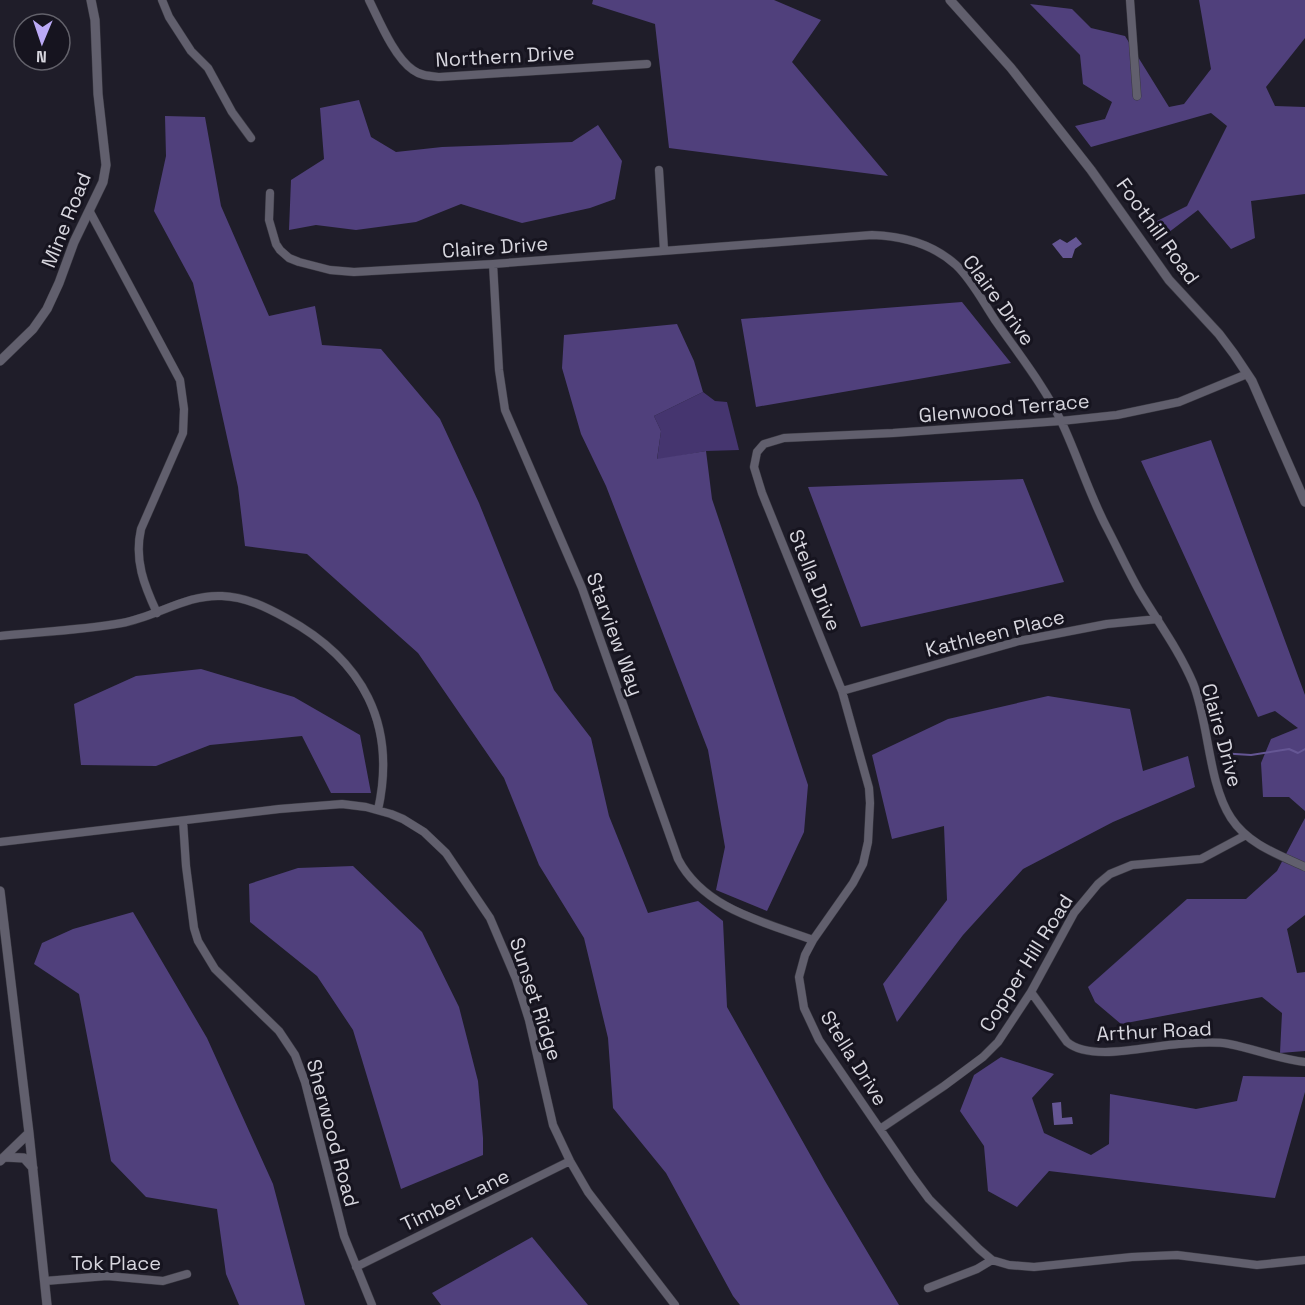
<svg xmlns="http://www.w3.org/2000/svg" width="1305" height="1305" font-family="'Space Grotesk',sans-serif">
<style>
.green{fill:#45356f}
.forest{fill:#50407c}
.water{fill:#655694}
.lines{fill:none;stroke-linecap:round;stroke-linejoin:round}
.stream{stroke:#655694;stroke-width:2}
.minor-casing{stroke:#3a3942;stroke-width:9}
.tertiary-casing{stroke:#3a3942;stroke-width:10}
.minor{stroke:#615f6d;stroke-width:8}
.tertiary{stroke:#615f6d;stroke-width:9}
.labels{text-anchor:middle;dominant-baseline:central;stroke-width:6;stroke-linejoin:round;paint-order:stroke}
.street-label{font-size:20px;fill:#d7d6de;stroke:#16141f}
</style>
<rect width="100%" height="100%" fill="#1f1d29"/>
<path class="green" d="M703,392L715,401L727,402L739,450L706,451L657,460L661,431L654,416Z"/>
<path class="forest" d="M593,0H774L821,20L792,62L888,176L669,148L655,24L592,4Z
M1199,0H1305V38L1266,87L1275,106L1305,107V194L1251,201L1255,238L1231,249L1198,210L1160,239L1149,225L1187,206L1227,126L1211,113L1091,147L1075,126L1105,119L1112,102L1083,84L1080,55L1030,4L1072,9L1091,28L1125,36L1169,107L1184,104L1211,69Z
M359,100L371,137L396,152L442,147L572,142L598,125L622,161L615,199L590,208L522,223L461,204L416,222L356,230L316,225L289,230L291,180L324,159L320,108Z
M165,116L205,117L221,206L269,316L315,306L322,345L381,349L440,419L479,503L554,690L591,738L609,816L648,913L698,901L723,921L727,1007L825,1181L899,1305H740L733,1296L666,1173L613,1108L608,1038L584,938L539,865L504,778L418,653L307,554L245,546L238,487L193,283L154,211L166,156Z
M962,302L1011,363L756,407L741,319Z
M677,324L694,361L703,392L654,416L661,431L657,459L706,451L712,499L808,785L804,832L767,911L716,890L725,847L708,750L606,486L581,434L562,368L564,335Z
M1211,440L1305,695V811L1289,797H1263L1261,763L1271,739L1298,728L1275,711L1258,717L1141,461Z
M1023,479L1064,582L861,627L808,487Z
M201,669L294,697L360,735L371,793H331L302,736L210,745L156,766L81,765L74,704L136,676Z
M1048,696L1130,709L1143,771L1188,756L1195,787L1113,822L1023,869L963,935L897,1022L883,984L947,900L944,826L892,839L872,755L948,719Z
M1305,818V915L1287,929L1297,973L1305,972V1051L1280,1053L1282,1013L1262,997L1121,1024L1095,1002L1088,987L1187,899H1246L1277,871Z
M353,866L422,932L459,1007L478,1081L483,1138V1155L401,1189L353,1030L317,976L250,922L249,884L298,868Z
M133,912L207,1038L273,1184L305,1305H239L226,1274L217,1209L146,1197L111,1161L79,994L34,964L42,943L73,929Z
M1001,1057L1054,1074L1032,1098L1044,1133L1091,1155L1109,1144L1110,1094L1196,1109L1237,1101L1243,1076L1305,1077V1092L1275,1198L1049,1171L1017,1207L988,1191L984,1146L960,1111L974,1075Z
M532,1237L588,1305H441L432,1293Z"/>
<path class="water" d="M1076,237L1082,244L1075,249L1072,258H1063L1052,244L1060,239L1067,243Z
M1061,1102L1062,1118L1072,1117L1073,1124L1054,1125L1052,1103Z"/>
<g class="lines">
<path class="stream" d="M1219,753L1251,755L1289,749L1298,753L1305,749"/>
<g class="minor-casing">
<path id="minor" d="M162,0L169,17L191,51L208,68L232,112L251,138
M369,0C379,20 394,57 413,70C421,76 430,76 440,77L647,64
M1130,0L1137,96
M659,170L664,250
M270,193L269,220L276,244L280,250L289,258L299,262L330,270L354,272L493,264L872,235C902,236 933,244 956,265C972,280 983,302 995,320C1018,353 1045,387 1062,423C1078,457 1089,494 1107,528C1118,549 1128,571 1140,592C1158,622 1179,650 1193,683C1209,723 1208,783 1231,818C1248,844 1277,854 1305,867
M90,212L180,380L184,409L183,433L141,529C134,560 144,585 157,613
M493,264L499,370L505,410L582,588L678,859C704,909 764,922 813,940
M1247,374L1179,402L1117,415L1061,421L893,433L784,438L764,444L757,452L754,467L762,493L842,691L869,788L870,803L868,842L863,864L853,883L813,940L805,955L799,977L804,1008L819,1040L912,1176L929,1199L979,1249L992,1260L1009,1265L1034,1267L1132,1257L1177,1255L1257,1265L1305,1260
M0,636C40,632 82,630 122,623C156,617 187,594 222,596C246,597 266,607 286,618C363,660 397,724 378,810
M842,691L1019,641L1107,624L1158,619
M183,821L186,866L194,928L198,941L215,969L279,1031L295,1055L305,1082L344,1236L372,1305
M0,842L279,809L342,804L366,807L391,814L403,819L424,832L446,853L490,918L516,979L529,1020L553,1125L570,1161L588,1192L675,1305
M1031,992L1067,1042C1091,1062 1148,1046 1179,1044C1195,1043 1213,1041 1229,1044C1255,1049 1279,1059 1305,1062
M880,1129L944,1086L983,1057L998,1042L1031,992L1074,913L1098,884L1110,874L1132,865L1201,859L1246,835
M356,1267L570,1161
M45,1281L107,1276L163,1281L187,1274
M928,1288L977,1269L992,1260"/>
</g>
<g class="tertiary-casing">
<path id="tertiary" d="M950,0L1011,68L1091,170L1169,280L1219,334L1234,354L1252,381L1305,502
M0,361L33,329L47,309L59,283L74,242L103,182L106,165L98,94L95,20L91,0
M0,891L29,1133L47,1305
M4,1157L24,1158L33,1168
M0,1161L29,1133"/>
</g>
<use href="#minor" class="minor"/>
<use href="#tertiary" class="tertiary"/>
</g>
<g class="labels">
<g class="street-label">
<text transform="translate(505 56) rotate(-3)">Northern Drive</text>
<text transform="translate(66 220) rotate(-68)">Mine Road</text>
<text transform="translate(1158 231) rotate(54)">Foothill Road</text>
<text transform="translate(495 247) rotate(-4)">Claire Drive</text>
<text transform="translate(999 300) rotate(54)">Claire Drive</text>
<text transform="translate(1004 408) rotate(-5)">Glenwood Terrace</text>
<text transform="translate(815 580) rotate(68)">Stella Drive</text>
<text transform="translate(995 633) rotate(-14)">Kathleen Place</text>
<text transform="translate(615 634) rotate(70)">Starview Way</text>
<text transform="translate(1222 735) rotate(75)">Claire Drive</text>
<text transform="translate(1026 963) rotate(-58)">Copper Hill Road</text>
<text transform="translate(536 999) rotate(72)">Sunset Ridge</text>
<text transform="translate(1154 1031) rotate(-3)">Arthur Road</text>
<text transform="translate(854 1058) rotate(58)">Stella Drive</text>
<text transform="translate(333 1133) rotate(75)">Sherwood Road</text>
<text transform="translate(455 1200) rotate(-26)">Timber Lane</text>
<text x="116" y="1263">Tok Place</text>
</g>
</g>
<g transform="translate(42 42) rotate(182)"><circle r="28" fill="#16141f" stroke="#63626b" stroke-width="1.5"/>
<path d="M0-4.5L10 22L0 15L-10 22Z" fill="#bbaaf6"/>
<text y="-9" font-size="16" font-weight="bold" text-anchor="middle" fill="#d7d6de">N</text>
</g>
</svg>
